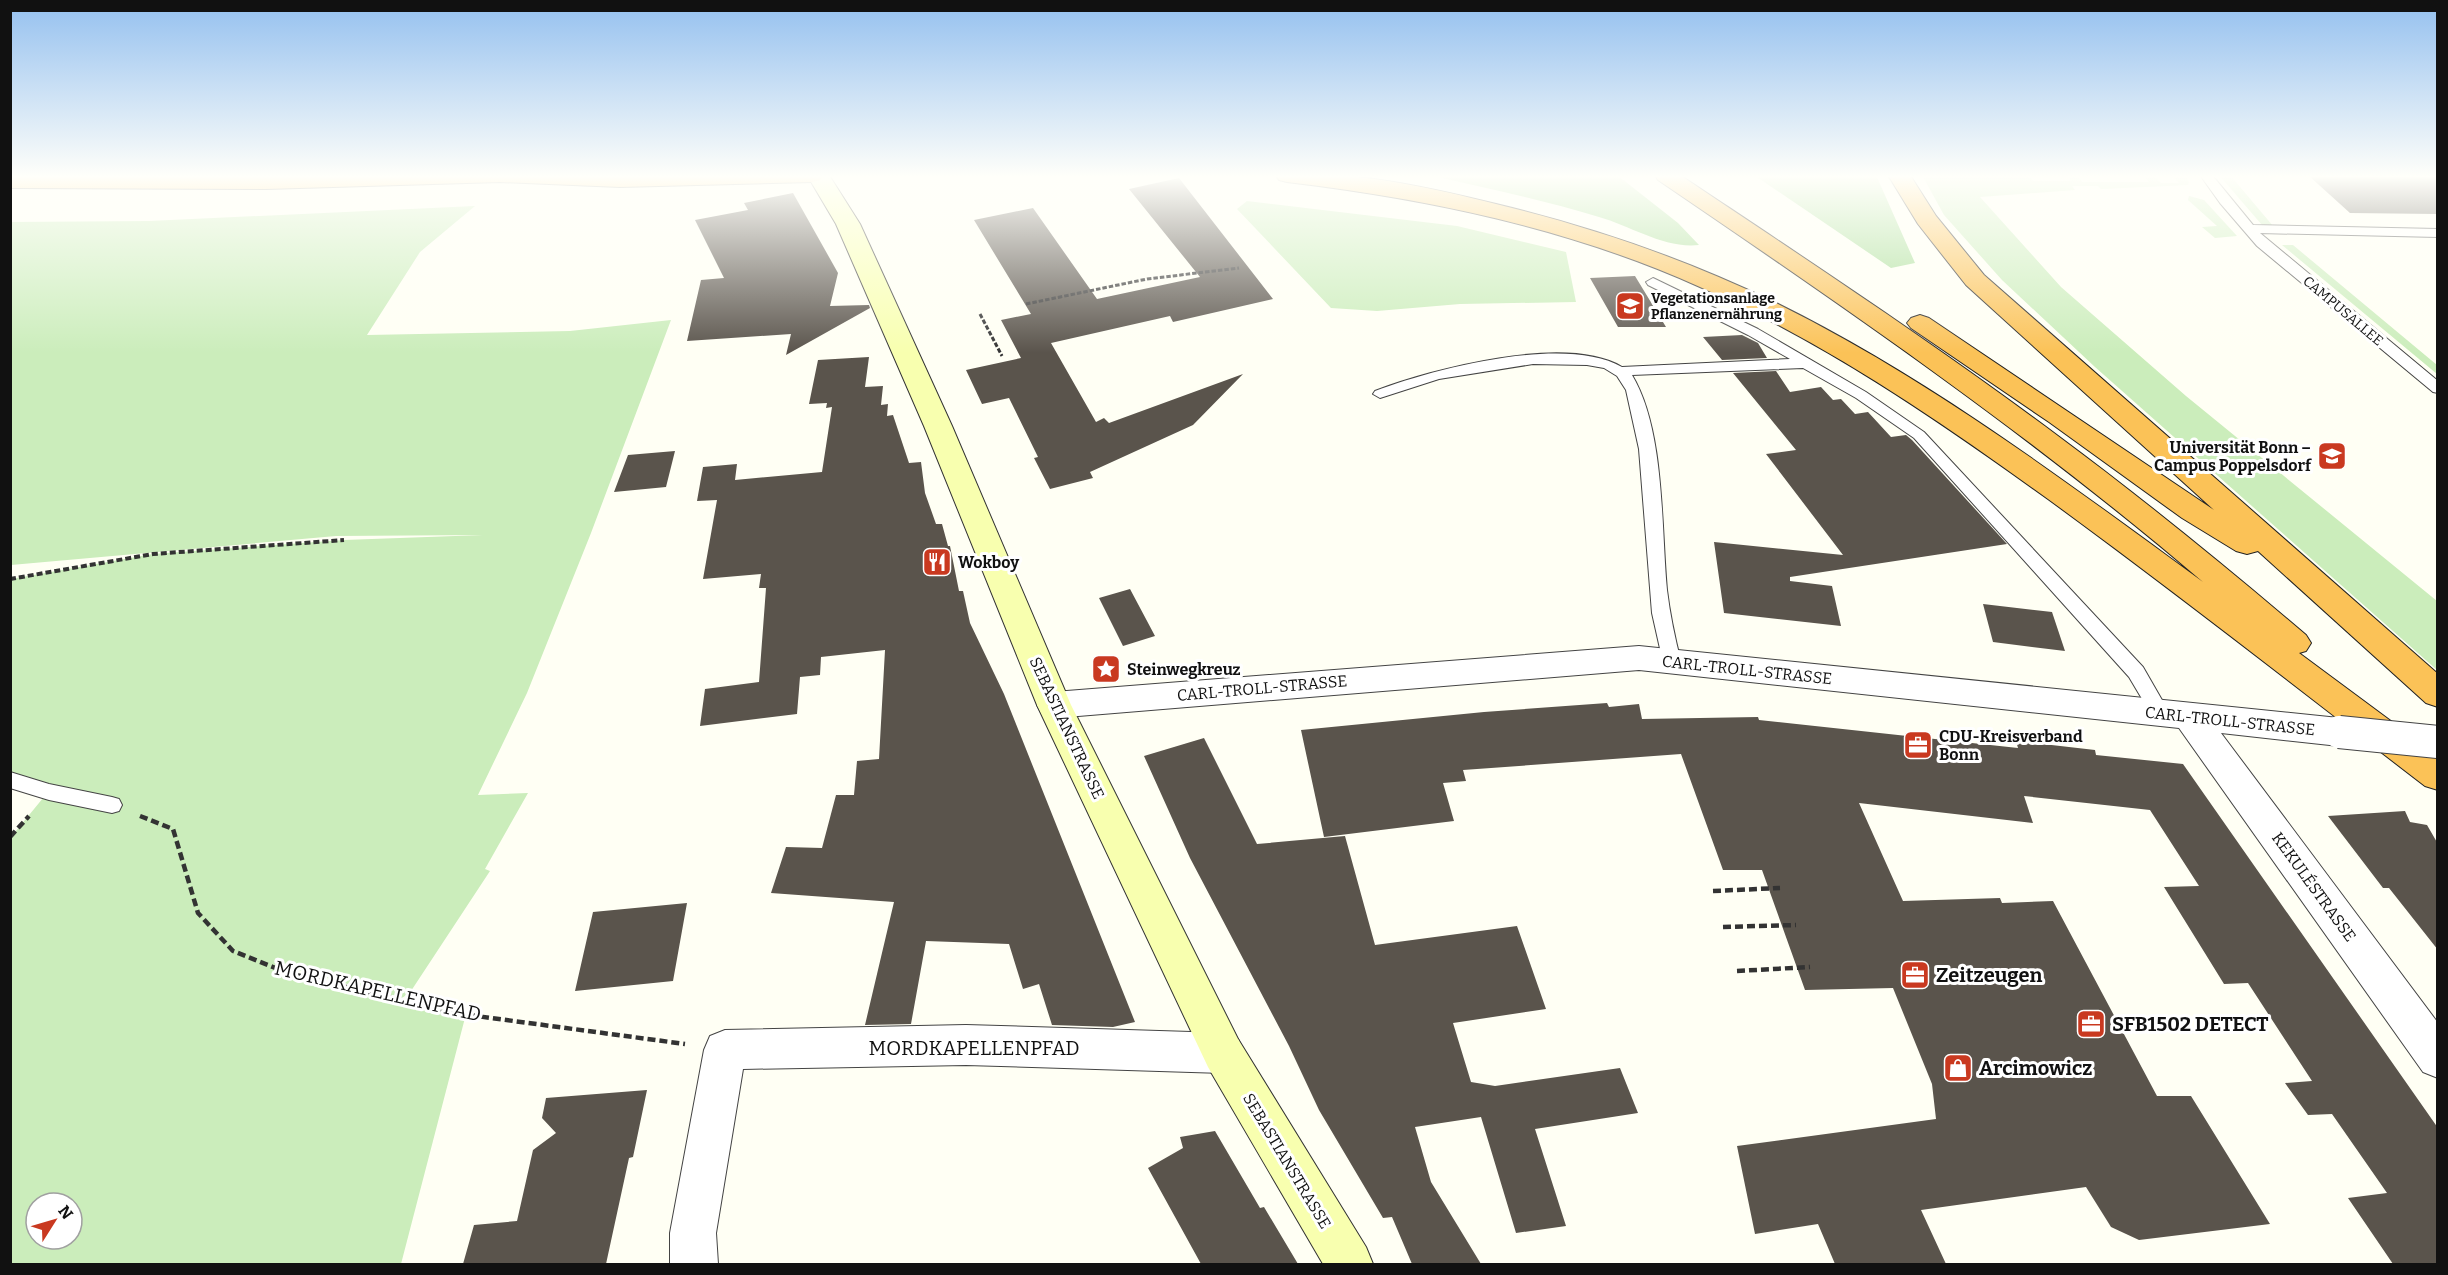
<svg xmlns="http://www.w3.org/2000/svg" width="2448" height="1275" font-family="Bitter,serif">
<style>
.green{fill:#cbedbb;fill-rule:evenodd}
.forest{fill:#aade99}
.building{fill:#5a544c}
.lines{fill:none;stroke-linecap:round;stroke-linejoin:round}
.lane-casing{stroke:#444;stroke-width:2}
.street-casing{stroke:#444;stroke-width:2}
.secondary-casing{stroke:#333;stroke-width:2}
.highway-casing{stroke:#222;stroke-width:2}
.path-far2{stroke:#333;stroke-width:3;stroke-dasharray:4.5 2;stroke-linecap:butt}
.path-far1{stroke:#333;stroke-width:4;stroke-dasharray:6 3;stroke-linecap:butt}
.path{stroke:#333;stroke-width:4.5;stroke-dasharray:8 4;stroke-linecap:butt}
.lane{fill:#fff;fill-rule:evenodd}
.street{fill:#fff;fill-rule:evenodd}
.secondary{fill:#f8ffaf;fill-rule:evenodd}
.highway{fill:#fbc257;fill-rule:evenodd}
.street-bridge-casing{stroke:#444;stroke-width:34;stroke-linecap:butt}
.street-bridge{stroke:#fff;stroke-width:32}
.labels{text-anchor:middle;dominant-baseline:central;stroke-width:6;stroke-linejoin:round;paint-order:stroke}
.far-poi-label{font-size:14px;font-weight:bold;fill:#111;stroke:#fff;text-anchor:start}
.far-street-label{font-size:14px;fill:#111;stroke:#fff}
.poi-label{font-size:16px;font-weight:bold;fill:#111;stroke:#fff;text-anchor:start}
.street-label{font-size:16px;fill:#111;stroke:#fff}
.near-poi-label{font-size:20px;font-weight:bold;fill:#111;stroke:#fff;text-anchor:start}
.near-street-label{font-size:20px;fill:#111;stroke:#fff}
</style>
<rect width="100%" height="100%" fill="#fffff4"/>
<path class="green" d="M1922,175H2028L2033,181H2071L2067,175H2077L2082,182H2149L2143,175H2153L2161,183H2179L2172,175H2184L2189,182L2188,185L2101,189L2098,186H2072L2075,190L1980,197L2061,287L2186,396L2437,601V670L2095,367L2002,280L1944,215Z
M2219,175H2230L2273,226L2262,225Z
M2189,196L2204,200L2237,236L2215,238L2202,227L2217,226L2188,200Z
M1247,201L1457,226L1566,252L1576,302L1460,304L1377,311L1331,308L1237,209Z
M475,206L420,252L367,335L570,331L671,320L591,533L527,693L478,795L528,793L485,869L490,871L411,991L401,999L466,1014L401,1264H11V837L48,792L11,780V579L153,554L344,540L483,535L336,536L11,565L10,222L149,221ZM275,963L382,994V995L288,973ZM36,1203H72V1239H36Z
M2282,245H2293L2437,365V374Z"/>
<path class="forest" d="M1429,175H1617L1678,223L1699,245C1665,249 1631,226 1599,217C1543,200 1486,188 1429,175Z
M1754,175H1876L1915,263L1891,268Z"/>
<path class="building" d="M2308,175H2438V214L2350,213Z
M1179,178L1273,299L1173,322L1170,316L1051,343L1096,422L1104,418L1109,423L1243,374L1193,425L1090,472L1093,478L1050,489L1034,458L1038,457L1009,398L982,404L966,370L1021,358L1001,320L1031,314L974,220L1033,208L1097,299L1200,277L1129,189Z
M793,193L838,273L830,306L869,305L870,308L786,355L791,334L687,341L701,280L724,278L695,220L748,210L744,203Z
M1635,276L1666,327H1618L1590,278Z
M1742,335L1758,343L1767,358L1722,360L1703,337Z
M869,357L865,387L883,386L881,405L888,404L887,416L893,415L909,463L921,462L925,493L936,524H942L948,546H950L959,591H963L970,623L1004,694L1135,1022L1113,1027L1052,1025L1039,984L1023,989L1009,944L926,941L911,1024L865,1025L894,902L771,893L786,847L822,848L836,795H854L857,761L879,759L885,650L821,657L820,675L800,677L797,714L700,726L705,689L759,682L766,588H759L761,574L703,579L717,500L697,501L703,467L737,464L735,480L822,472L832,407L826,408L827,403L809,404L818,360Z
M1776,371L1790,392L1821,387L1833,400L1841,399L1855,414L1868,412L1891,437L1906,435L1912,440L2007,544L1790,577V581L1832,586L1841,626L1724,613L1714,542L1843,555L1766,454L1796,450L1733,373Z
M675,451L666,487L614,492L628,455Z
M1130,589L1155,636L1123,646L1099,598Z
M1983,604L2052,612L2065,651L1993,642Z
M1607,703L1609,707L1639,704L1642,719L1758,717L1759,720L2018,748L2016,741L2095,750L2096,755L2183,764L2438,1128V1264H2393L2348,1198L2387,1193L2332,1114L2308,1115L2285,1083L2312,1081L2248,983L2224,984L2164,887L2199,886L2150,810L2024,796L2033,823L1859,803L1903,901L2000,898L2002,903L2053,901L2157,1096H2191L2270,1224L2139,1240L2111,1227L2086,1187L1921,1210L1946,1264H1835L1818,1224L1755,1234L1737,1146L1936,1119L1932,1084L1893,988L1805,990L1762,870H1723L1681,754L1463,770L1466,781L1443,783L1454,821L1324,837L1301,730L1484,712Z
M1204,738L1257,844L1345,836L1375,945L1517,926L1546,1009L1453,1023L1471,1082L1495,1086L1620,1068L1638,1113L1535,1129L1566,1226L1516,1233L1481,1117L1415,1127L1431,1182L1481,1264H1412L1392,1217L1383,1218L1319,1110L1289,1046L1190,858L1144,756Z
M2405,811L2410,822L2427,825L2438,844V950L2389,888H2383L2328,816Z
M687,903L673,981L575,991L593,912Z
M647,1090L633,1157L629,1158L606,1264H463L474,1225L517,1221L533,1150L556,1133L542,1118L546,1098Z
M1215,1131L1260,1208L1264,1207L1298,1264H1201L1148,1168L1183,1148L1180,1137Z"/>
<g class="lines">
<g class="lane-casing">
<path id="lane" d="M2200,175H2212L2253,225L2438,229V237L2260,233L2438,381V393L2433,392L2257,246L2220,203Z
M1653,278L1758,329L1866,392L1924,432L2143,667L2170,714L2168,719L2161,721L2154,719L2129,677L1914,438L1856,398L1803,368L1632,375C1665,430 1661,526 1667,590C1670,615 1675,638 1681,662L1678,667L1672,669L1666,667L1663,662L1652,613L1639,449L1626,390L1617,376L1604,368L1587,365L1533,364L1439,379L1380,398L1373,394L1375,391C1433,369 1565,334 1622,367L1790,359L1748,335L1648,285L1646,282Z
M10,772L49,784L112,797L119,799L122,805L119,811L112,813L49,800L10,788Z"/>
</g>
<g class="street-casing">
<path id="street" d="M1639,646L2339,718L2351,722L2357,732L2351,742L2339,746L2221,733L2438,1023V1078L2423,1072L2179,728L1639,670L1054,718L1042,714L1037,705L1042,696L1054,692Z
M966,1025L1223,1033L1238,1039L1244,1053L1238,1067L1223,1073L966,1065L743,1069L716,1233L718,1264H670V1233L704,1050L710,1036L725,1030Z"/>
</g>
<g class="secondary-casing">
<path id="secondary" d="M807,175H829L860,224L952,426L1071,705L1238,1039L1366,1247L1373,1264H1323L1208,1067L1037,705L924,426L836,224Z"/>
</g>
<g class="highway-casing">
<path id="highway" d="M10,175H823L820,180L812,182L620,187L500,182L266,189L10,188Z
M1276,175C1350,170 1424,186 1496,204C1592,227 1685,259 1774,302C1927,377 2066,482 2203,582C2031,435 1845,307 1658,180L1655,175H1680C1807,260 1935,344 2058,436C2143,499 2225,566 2306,635L2311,643L2306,651L2299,653L2438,756V790L2425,786C2300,690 2176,592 2048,499C1937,419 1825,342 1700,287C1569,228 1429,199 1287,182L1279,180Z
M1888,175H1910L1936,216L1984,275L2438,674V707L2426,703L2258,551L2247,554L2236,551L2182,518L2049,422L1911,328L1907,323L1911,318L1920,315L1929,318L2214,510L1966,285L1918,224Z"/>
</g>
<path class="path-far2" d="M1026,304L1147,279L1239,268
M980,314L1002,356"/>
<path class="path-far1" d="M10,579L153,554L344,540"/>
<path class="path" d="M140,816L173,829L198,913L233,951L288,973L454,1013L685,1044
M10,837L29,816
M1713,891L1780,888
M1723,927L1796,925
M1737,971L1810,967"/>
<use href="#lane" class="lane"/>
<use href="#street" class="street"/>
<use href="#secondary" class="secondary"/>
<use href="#highway" class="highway"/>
<g class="street-bridge-casing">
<path id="street-bridge" d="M2339,732L2438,742"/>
</g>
<use href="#street-bridge" class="street-bridge"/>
</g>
<linearGradient id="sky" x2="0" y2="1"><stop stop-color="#94c0ef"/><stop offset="0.5" stop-color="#fffffa"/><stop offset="1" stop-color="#fffffa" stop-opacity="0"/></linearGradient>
<rect width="2448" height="353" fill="url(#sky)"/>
<defs>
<g id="university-square" transform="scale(1.5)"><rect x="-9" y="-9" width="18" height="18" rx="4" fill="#c93920" stroke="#fff"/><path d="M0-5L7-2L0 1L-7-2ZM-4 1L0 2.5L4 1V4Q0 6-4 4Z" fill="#fff"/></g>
<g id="restaurant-square" transform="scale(1.5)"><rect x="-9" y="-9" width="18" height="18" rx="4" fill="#c93920" stroke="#fff"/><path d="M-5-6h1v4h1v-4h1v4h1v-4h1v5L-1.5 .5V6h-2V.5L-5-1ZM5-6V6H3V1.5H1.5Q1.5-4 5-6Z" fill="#fff"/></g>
<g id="sight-square" transform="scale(1.5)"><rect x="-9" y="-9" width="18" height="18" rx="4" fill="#c93920" stroke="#fff"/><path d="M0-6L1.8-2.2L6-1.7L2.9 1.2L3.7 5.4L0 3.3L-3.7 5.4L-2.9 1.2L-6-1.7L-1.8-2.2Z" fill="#fff"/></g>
<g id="office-square" transform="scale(1.5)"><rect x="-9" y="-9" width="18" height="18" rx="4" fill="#c93920" stroke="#fff"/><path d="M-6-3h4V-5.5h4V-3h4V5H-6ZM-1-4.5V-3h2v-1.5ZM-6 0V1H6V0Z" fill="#fff"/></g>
<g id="shop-square" transform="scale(1.5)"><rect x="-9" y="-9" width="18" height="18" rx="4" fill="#c93920" stroke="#fff"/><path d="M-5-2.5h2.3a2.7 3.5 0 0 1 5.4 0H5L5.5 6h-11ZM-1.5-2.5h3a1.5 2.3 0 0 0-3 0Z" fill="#fff"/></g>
</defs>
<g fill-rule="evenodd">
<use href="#university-square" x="1630" y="306"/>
<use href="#university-square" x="2332" y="456"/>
<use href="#restaurant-square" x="937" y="562"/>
<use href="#sight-square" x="1106" y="669"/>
<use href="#office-square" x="1918" y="745"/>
<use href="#office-square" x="1915" y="975"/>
<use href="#office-square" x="2091" y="1024"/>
<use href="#shop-square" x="1958" y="1068"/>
</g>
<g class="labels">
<g class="far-poi-label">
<text x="1651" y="298">Vegetationsanlage<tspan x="1651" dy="16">Pflanzenernährung</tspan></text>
</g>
<g class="far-street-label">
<text transform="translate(2343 311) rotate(40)">CAMPUSALLEE</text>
</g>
<g class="poi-label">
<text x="2311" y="447" text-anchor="end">Universität Bonn –<tspan x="2311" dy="18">Campus Poppelsdorf</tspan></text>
<text x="958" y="562">Wokboy</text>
<text x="1127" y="669">Steinwegkreuz</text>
<text x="1939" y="736">CDU-Kreisverband<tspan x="1939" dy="18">Bonn</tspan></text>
</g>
<g class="street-label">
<text transform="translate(1747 670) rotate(6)">CARL-TROLL-STRASSE</text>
<text transform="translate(1262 688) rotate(-5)">CARL-TROLL-STRASSE</text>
<text transform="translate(2230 721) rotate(6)">CARL-TROLL-STRASSE</text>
<text transform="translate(1067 728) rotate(65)">SEBASTIANSTRASSE</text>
<text transform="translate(2314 887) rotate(54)">KEKULÉSTRASSE</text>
<text transform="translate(1287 1161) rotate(59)">SEBASTIANSTRASSE</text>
</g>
<g class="near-poi-label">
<text x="1936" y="975">Zeitzeugen</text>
<text x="2112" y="1024">SFB1502 DETECT</text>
<text x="1979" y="1068">Arcimowicz</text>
</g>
<g class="near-street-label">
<text transform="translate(378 991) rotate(13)">MORDKAPELLENPFAD</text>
<text x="974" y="1048">MORDKAPELLENPFAD</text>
</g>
</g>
<rect width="2448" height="1275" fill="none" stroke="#111111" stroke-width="24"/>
<g transform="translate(54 1221) rotate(53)"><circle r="28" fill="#ffffff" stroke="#a0a0a0" stroke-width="1.5"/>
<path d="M0-4.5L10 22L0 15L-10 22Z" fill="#c93920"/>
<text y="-9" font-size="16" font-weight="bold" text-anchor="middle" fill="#111111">N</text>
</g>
</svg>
